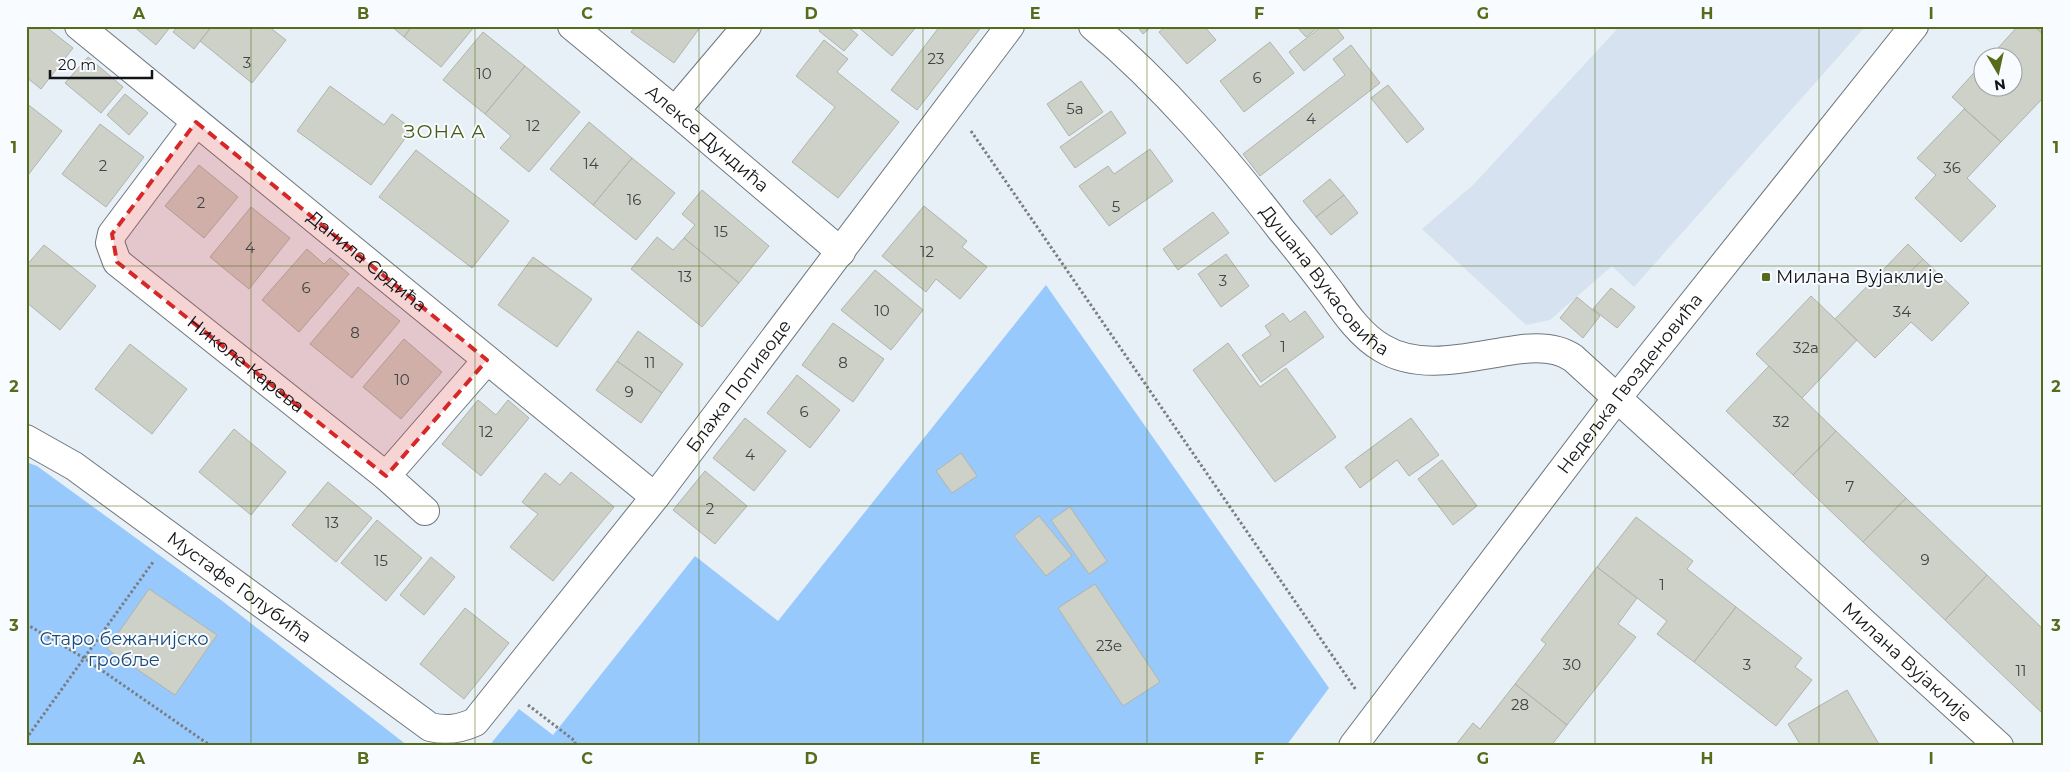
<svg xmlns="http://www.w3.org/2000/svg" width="2070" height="772" font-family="Montserrat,sans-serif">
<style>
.built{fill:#d6e2f0}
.green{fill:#97c9fd}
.building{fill:#ced1c8;stroke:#b1b4ab}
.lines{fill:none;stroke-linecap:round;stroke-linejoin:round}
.street-casing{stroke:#6f767d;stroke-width:30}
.secondary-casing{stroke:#6f767d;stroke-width:30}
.path{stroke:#797e84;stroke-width:3;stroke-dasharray:2.5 2.5;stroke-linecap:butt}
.street{stroke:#fff;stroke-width:28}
.secondary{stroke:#fff;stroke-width:28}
.marked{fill:#d62828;fill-opacity:0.2;stroke:#d62828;stroke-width:4;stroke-dasharray:10 6;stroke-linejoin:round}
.grid{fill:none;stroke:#566c1b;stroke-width:1;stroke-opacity:0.55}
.poi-dot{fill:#566c1b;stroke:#f8fbff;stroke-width:2}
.labels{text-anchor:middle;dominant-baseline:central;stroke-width:4;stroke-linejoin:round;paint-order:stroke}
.number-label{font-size:15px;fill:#414343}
.street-label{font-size:18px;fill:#121417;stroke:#f8fbff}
.poi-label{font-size:18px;fill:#121417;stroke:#f8fbff;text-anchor:start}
.park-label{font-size:18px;fill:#1c4a77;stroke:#f8fbff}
.neighbourhood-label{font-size:19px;letter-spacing:1px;fill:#495d13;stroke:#f8fbff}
.neatline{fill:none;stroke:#566c1b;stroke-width:2}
.grid-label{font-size:16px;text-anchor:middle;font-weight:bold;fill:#566c1b}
</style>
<rect width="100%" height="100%" fill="#e7eff7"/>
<path class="built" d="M1620,26H1862L1864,28L1634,287L1612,266L1550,320L1526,325L1422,229L1473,185Z"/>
<path class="green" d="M1046,285L1329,688L1286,746H489L519,709L553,735L695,556L778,621Z
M26,462L37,466L221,600L408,746H26Z"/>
<path class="building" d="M26,26H45L73,48L41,89L26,77Z
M133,26H171L156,45Z
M178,26H212L194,49L173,32Z
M212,26H268L286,40L252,83L200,41Z
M391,26H412L404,37Z
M412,26H475L441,67L404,37Z
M636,26H701L674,63L631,32Z
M822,26H847L858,35L844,51L819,31Z
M857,26H917L892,56Z
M940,26H982L917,110L891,90Z
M1137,26H1152L1143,34Z
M1166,26H1204L1216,40L1187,64L1159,32Z
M1296,26H1319L1306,37Z
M1322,26H1335L1344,38L1304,71L1289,52Z
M2018,26H2034L2044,35V97L2001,142L1952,97L1982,64V88H2012V58H1989Z
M2034,26H2044V35Z
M483,32L525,66L485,114L443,80Z
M824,40L848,59L837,72L899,122L838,198L792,162L835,107L796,76Z
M1270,42L1294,73L1244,112L1220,81Z
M1351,45L1380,83L1260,176L1243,154L1345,75L1333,59Z
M88,57L123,87L101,113L65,83Z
M525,66L580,112L529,172L500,148L511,136L485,114Z
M1081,81L1103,112L1069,136L1047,104Z
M1388,85L1424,129L1407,143L1371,98Z
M330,86L384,125L392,114L412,129L371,185L297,131Z
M125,94L148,113L129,135L107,115Z
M26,103L62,131L28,175L26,174Z
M1964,109L2001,142L1967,178L1996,206L1961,242L1915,198L1936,175L1917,158Z
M1111,111L1126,133L1075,168L1060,147Z
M589,122L632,158L593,205L550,169Z
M100,124L144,157L106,207L62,174Z
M1150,149L1173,181L1109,226L1079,186L1108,166L1114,174Z
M416,150L509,221L472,268L379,197Z
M632,158L675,193L636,240L593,205Z
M199,165L238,197L204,238L165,206Z
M1330,179L1344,195L1316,217L1303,201Z
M702,190L769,246L739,283L684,238L695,225L682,214Z
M1344,195L1358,213L1331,235L1316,217Z
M924,206L967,241L962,247L987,267L960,299L936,279L926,292L882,256Z
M251,207L290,238L249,289L210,257Z
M1213,212L1229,233L1178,270L1163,249Z
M657,237L673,250L684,238L739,283L702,327L631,269Z
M1908,244L1923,259L1896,286L1882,271Z
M44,245L96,286L60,330L26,302V266Z
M307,249L324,264L330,258L349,274L299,332L262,300Z
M1226,254L1249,286L1221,307L1198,274Z
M533,257L592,299L557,347L498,305Z
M1923,259L1969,303L1932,341L1911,322L1875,358L1835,319L1882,271L1896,286Z
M875,270L923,310L891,350L841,310Z
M358,287L400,321L352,378L310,344Z
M1611,288L1635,307L1617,328L1593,309Z
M1811,296L1857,340L1802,398L1756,354Z
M1577,297L1600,316L1583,338L1560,318Z
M1305,311L1324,337L1261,382L1242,355L1271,335L1265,326L1283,313L1290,322Z
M833,323L884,359L853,402L802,365Z
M638,331L683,364L662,393L617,361Z
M404,339L442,372L401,419L363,387Z
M1228,343L1260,387L1286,368L1336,437L1275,482L1193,370Z
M130,344L187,389L152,434L95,389Z
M617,361L662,393L641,423L596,390Z
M1769,366L1836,431L1793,475L1726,411Z
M797,375L840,410L810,448L767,413Z
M478,400L496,415L508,400L529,418L481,476L442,444Z
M745,418L786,451L754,491L713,458Z
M1411,418L1439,455L1409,476L1397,460L1360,488L1345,467Z
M234,429L286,472L251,515L199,472Z
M1836,431L1906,498L1863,542L1793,475Z
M961,453L977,476L952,493L936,471Z
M1442,460L1477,506L1453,525L1418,479Z
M705,471L747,506L715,544L673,510Z
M571,472L614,507L553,581L510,547L538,514L522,502L545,473L560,485Z
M328,482L372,518L336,562L292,525Z
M1906,498L1987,575L1945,620L1863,542Z
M1070,507L1107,561L1089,574L1051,520Z
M1039,516L1072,556L1046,576L1014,536Z
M1636,517L1693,561L1687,569L1736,607L1694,662L1657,634L1667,621L1597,567Z
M377,520L422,558L386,601L341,563Z
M431,557L455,577L424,615L400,595Z
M1597,567L1637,598L1618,624L1636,637L1567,725L1515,684L1546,644L1541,640Z
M1987,575L2044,630V711L2042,713L1945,620Z
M1095,584L1160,682L1123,706L1058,608Z
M149,589L217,635L175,695L107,649Z
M1736,607L1802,658L1795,667L1812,680L1776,726L1694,662Z
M465,608L509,643L464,699L420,664Z
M1515,684L1567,725L1551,746H1455L1473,723L1480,729Z
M1847,690L1880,746H1801L1788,724Z"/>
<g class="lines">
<g class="street-casing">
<g id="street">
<path id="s1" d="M79,26L655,497"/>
<path id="s2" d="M572,26L675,111L841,252"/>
<path id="s3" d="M1093,26C1164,86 1225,157 1282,231C1299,251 1315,272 1331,293C1345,313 1361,336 1382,348C1422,372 1472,356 1515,350C1534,347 1556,346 1573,358L1999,746"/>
<path d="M675,111L747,26"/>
<path id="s4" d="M196,122L112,234L110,243L117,262L386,476L425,511"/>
<path id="s5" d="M26,439L74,466L430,727C447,731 460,729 475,722L655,497L1010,26"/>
<path d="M386,476L487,360"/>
</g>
</g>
<g class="secondary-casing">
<g id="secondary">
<path id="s6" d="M1353,746L1617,398L1914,26"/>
</g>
</g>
<path class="path" d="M971,131L1356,690
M26,624L84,658L211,746
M528,705L575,741V746
M26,739L153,562"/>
<use href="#street" class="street"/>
<use href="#secondary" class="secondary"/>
</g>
<path class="marked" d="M196,122L487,360L386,476L117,262L112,234Z"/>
<path class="grid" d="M251,26V746M475,26V746M699,26V746M923,26V746M1147,26V746M1371,26V746M1595,26V746M1819,26V746M26,266H2044M26,506H2044"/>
<rect class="poi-dot" x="1761" y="272" width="10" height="10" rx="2.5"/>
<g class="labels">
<g class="number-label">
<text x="936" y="58">23</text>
<text x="247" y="62">3</text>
<text x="484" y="73">10</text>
<text x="1257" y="77">6</text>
<text x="1075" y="108">5a</text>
<text x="1311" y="118">4</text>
<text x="533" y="125">12</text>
<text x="591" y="163">14</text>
<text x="103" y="165">2</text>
<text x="1952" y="167">36</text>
<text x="634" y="199">16</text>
<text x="201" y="202">2</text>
<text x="1116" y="206">5</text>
<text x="721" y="231">15</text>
<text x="250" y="247">4</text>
<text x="927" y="251">12</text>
<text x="685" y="276">13</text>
<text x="1223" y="280">3</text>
<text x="306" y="287">6</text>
<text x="882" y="310">10</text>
<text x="1902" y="311">34</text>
<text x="355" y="332">8</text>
<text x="1283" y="346">1</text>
<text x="1806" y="347">32a</text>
<text x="650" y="362">11</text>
<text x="843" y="362">8</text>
<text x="402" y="379">10</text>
<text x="629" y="391">9</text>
<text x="804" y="411">6</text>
<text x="1781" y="421">32</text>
<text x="486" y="431">12</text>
<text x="750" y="454">4</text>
<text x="1850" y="486">7</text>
<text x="710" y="508">2</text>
<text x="332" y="522">13</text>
<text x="1925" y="559">9</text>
<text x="381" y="560">15</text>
<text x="1662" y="584">1</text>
<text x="1109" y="645">23e</text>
<text x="1572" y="664">30</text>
<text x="1747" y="664">3</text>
<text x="2021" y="670">11</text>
<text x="1520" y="704">28</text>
</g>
<g class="street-label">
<text stroke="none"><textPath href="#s2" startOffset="176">Алексе Дундића</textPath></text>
<text stroke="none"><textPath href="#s1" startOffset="372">Данила Срдића</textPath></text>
<text stroke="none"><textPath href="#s3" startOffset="345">Душана Вукасовића</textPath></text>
<text stroke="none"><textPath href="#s4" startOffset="334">Николе Карева</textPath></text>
<text stroke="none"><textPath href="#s6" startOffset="456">Недељка Гвозденовића</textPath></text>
<text stroke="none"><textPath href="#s5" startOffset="970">Блажа Попиводе</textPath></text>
<text stroke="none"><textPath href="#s5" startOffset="260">Мустафе Голубића</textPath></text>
<text stroke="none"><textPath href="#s3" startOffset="1082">Милана Вујаклије</textPath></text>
</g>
<g class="poi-label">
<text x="1776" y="277">Милана Вујаклије</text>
</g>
<g class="park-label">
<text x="124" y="639">Старо бежанијско<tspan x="124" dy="21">гробље</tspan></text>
</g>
<g class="neighbourhood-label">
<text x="445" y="131">ЗОНА А</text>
</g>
</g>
<rect width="2070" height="772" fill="none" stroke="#f8fbff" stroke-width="55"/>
<g transform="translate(1998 72) rotate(171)"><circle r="24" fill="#f8fbff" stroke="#9c9fa2"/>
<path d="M0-4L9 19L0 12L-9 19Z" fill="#566c1b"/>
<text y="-8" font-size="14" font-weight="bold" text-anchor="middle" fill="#121417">N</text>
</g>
<path d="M50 70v8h102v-8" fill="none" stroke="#121417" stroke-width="2.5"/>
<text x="58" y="70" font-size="15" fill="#121417" stroke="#f8fbff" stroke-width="4" paint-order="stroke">20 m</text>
<rect x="28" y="28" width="2014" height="716" class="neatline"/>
<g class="grid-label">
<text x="139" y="19">A</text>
<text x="363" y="19">B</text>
<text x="587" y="19">C</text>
<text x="811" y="19">D</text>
<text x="1035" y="19">E</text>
<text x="1259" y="19">F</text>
<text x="1483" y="19">G</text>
<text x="1707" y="19">H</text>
<text x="1931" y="19">I</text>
<text x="14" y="153">1</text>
<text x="2056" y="153">1</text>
<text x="14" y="392">2</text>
<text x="2056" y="392">2</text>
<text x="14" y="631">3</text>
<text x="2056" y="631">3</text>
<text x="139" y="764">A</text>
<text x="363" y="764">B</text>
<text x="587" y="764">C</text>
<text x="811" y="764">D</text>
<text x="1035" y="764">E</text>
<text x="1259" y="764">F</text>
<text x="1483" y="764">G</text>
<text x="1707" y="764">H</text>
<text x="1931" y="764">I</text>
</g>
</svg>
